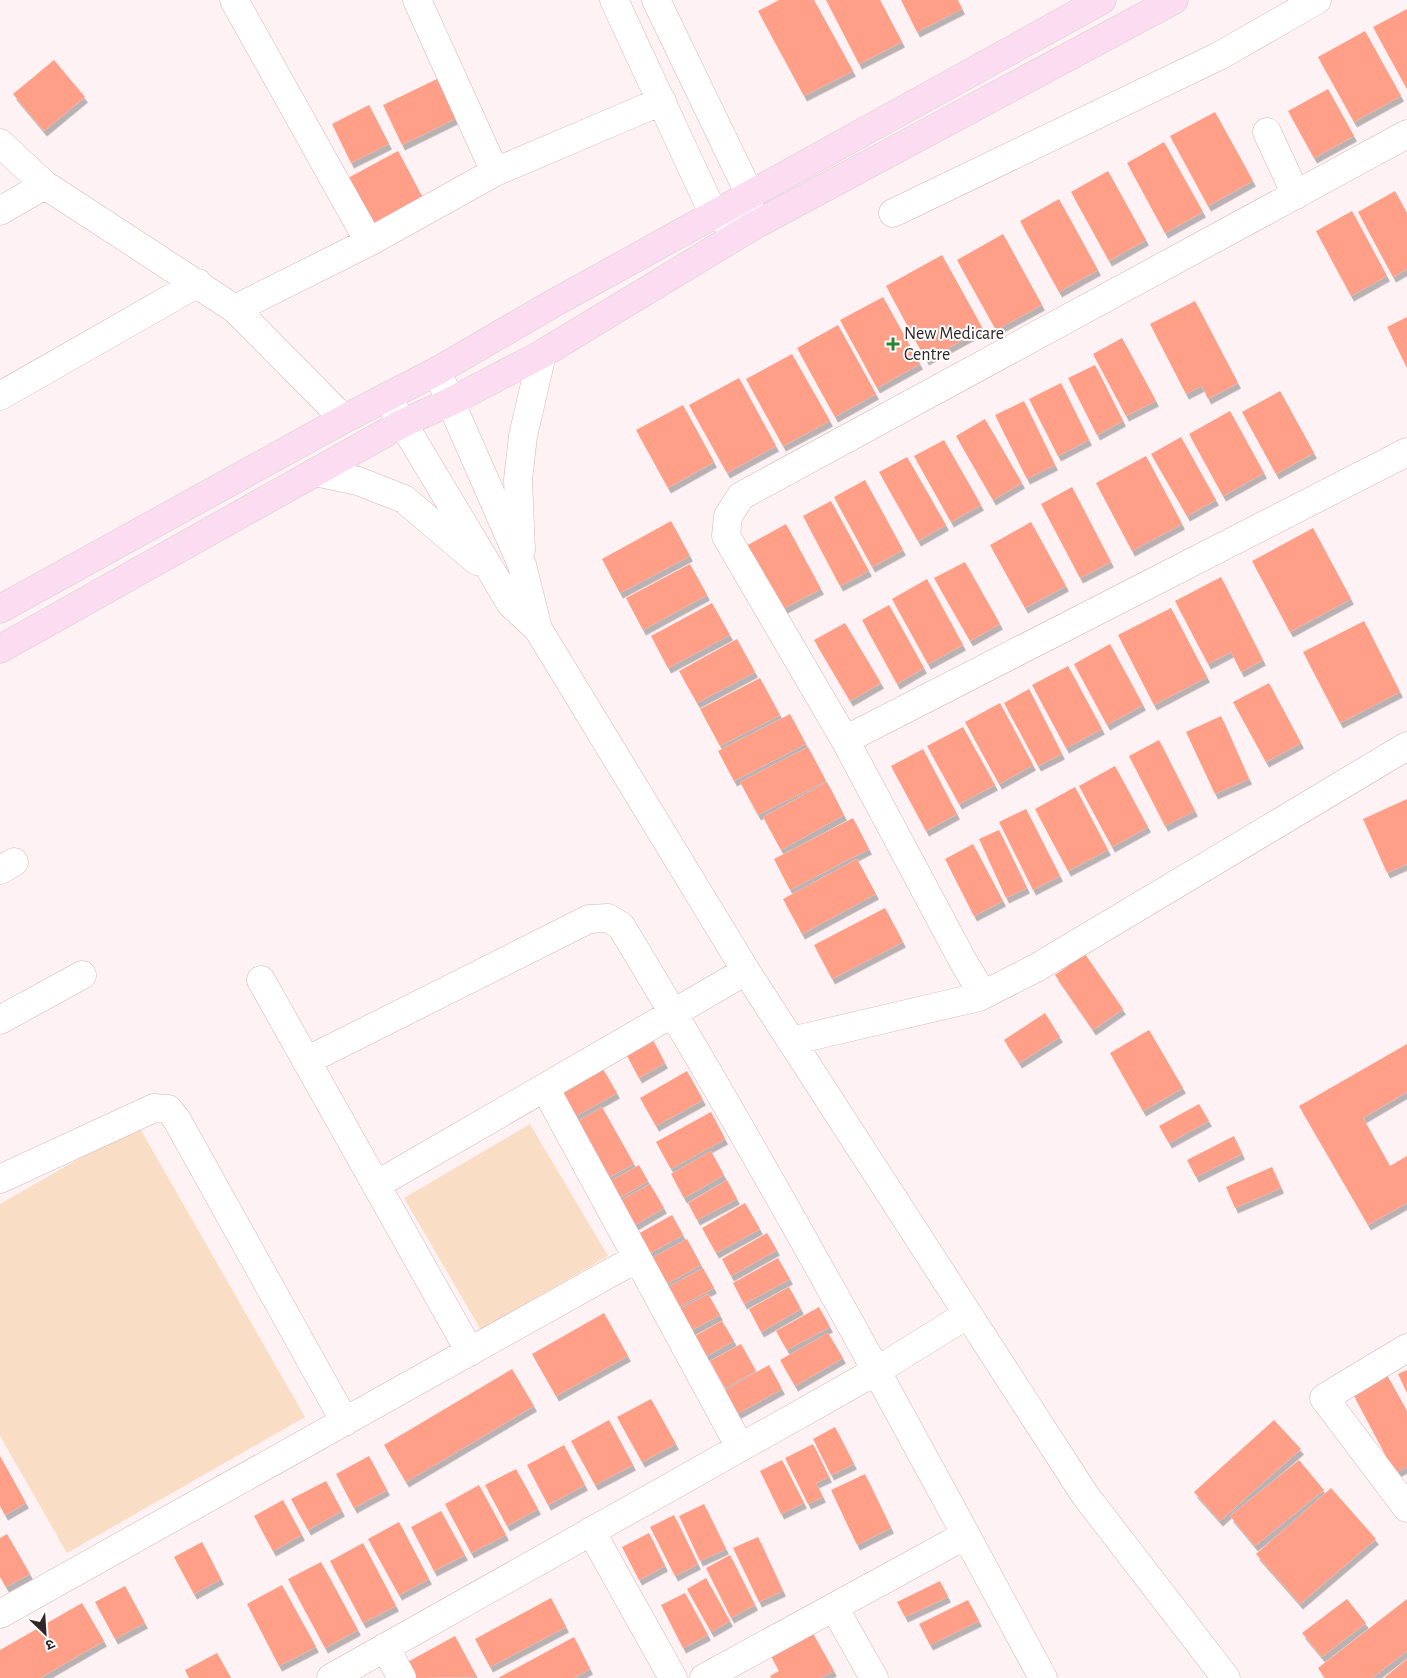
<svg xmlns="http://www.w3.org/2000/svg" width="1407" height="1678" font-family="'Alegreya Sans','Noto Sans Devanagari',sans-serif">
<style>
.green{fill:#f9ddc5}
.building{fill:#ff9f87;filter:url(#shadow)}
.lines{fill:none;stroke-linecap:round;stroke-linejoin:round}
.minor-casing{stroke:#d2b5b9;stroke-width:29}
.major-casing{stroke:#d2cfd0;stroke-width:29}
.minor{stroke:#fff;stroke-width:28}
.major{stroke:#fbdcf0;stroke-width:28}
.poi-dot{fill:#2d8230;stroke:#fff;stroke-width:2}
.labels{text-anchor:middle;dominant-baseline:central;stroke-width:4;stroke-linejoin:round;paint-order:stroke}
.poi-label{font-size:18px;fill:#322628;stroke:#fff;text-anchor:start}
</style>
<defs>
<filter id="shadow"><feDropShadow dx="3" dy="5.5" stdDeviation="0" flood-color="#0004"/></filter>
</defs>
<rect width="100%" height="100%" fill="#fef2f4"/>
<path class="green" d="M530,1124L608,1256L481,1330L404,1198Z
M138,1125L305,1417L67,1553L0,1436V1204Z"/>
<path class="building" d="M779,0H814L853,71L804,96L758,11Z
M826,0H880L902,42L859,64Z
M901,0H958L962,9L917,32Z
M1407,9V89L1373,27Z
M1365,31L1401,96L1354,122L1318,57Z
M54,60L85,97L44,131L13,94Z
M439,78L459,117L402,145L383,105Z
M1328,89L1354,136L1314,158L1288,111Z
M369,105L389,144L351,163L332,124Z
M1215,112L1253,181L1208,206L1170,136Z
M1164,142L1203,212L1165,233L1127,163Z
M398,151L424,200L371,228L346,179Z
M1108,171L1146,240L1109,261L1071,192Z
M1395,191L1407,213V269L1393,277L1358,212Z
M1059,199L1098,270L1059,292L1020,221Z
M1352,211L1387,276L1351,296L1316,231Z
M1003,234L1042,305L996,330L957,260Z
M942,255L983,329L926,360L886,286Z
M883,297L920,364L877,388L840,320Z
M1195,301L1238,383L1208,399L1202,386L1186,394L1150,324Z
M1407,317V368L1387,327Z
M838,325L876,394L835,417L797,348Z
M1122,338L1156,401L1126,416L1093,354Z
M792,354L830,421L783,446L746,379Z
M1095,365L1123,421L1097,435L1068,378Z
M739,378L776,446L727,473L689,405Z
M1061,383L1089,440L1058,456L1029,399Z
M1280,391L1314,453L1276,474L1242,412Z
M1024,401L1055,465L1027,479L995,415Z
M683,405L714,462L668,488L636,430Z
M1230,411L1264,473L1223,496L1189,434Z
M985,419L1022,483L993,500L956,436Z
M1181,437L1216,500L1187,516L1151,454Z
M944,440L981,505L951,522L914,456Z
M1146,456L1182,524L1132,551L1096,483Z
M907,457L946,525L918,541L879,472Z
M865,480L903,550L872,567L834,497Z
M1072,487L1111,562L1080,578L1041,504Z
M831,501L869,571L840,586L803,516Z
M671,521L690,556L620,593L602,559Z
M1031,522L1066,586L1025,608L990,545Z
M786,524L821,589L781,610L746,546Z
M1313,528L1351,599L1290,632L1252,561Z
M965,562L1000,624L970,641L934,578Z
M690,564L707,595L643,630L626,598Z
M1221,577L1263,660L1241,672L1231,652L1208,664L1175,601Z
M927,579L963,645L928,664L892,599Z
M712,603L730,635L668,668L651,636Z
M889,605L924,668L897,684L862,620Z
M1171,608L1207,677L1154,705L1118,635Z
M1364,621L1400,692L1340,723L1303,652Z
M845,623L881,683L850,701L814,640Z
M737,639L755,672L697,703L679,671Z
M1110,644L1143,705L1107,725L1074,664Z
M1068,666L1102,729L1066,748L1032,685Z
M760,678L780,715L720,746L700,709Z
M1269,683L1301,743L1266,762L1233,702Z
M1029,689L1062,754L1038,766L1004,703Z
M1000,703L1033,765L999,784L965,722Z
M790,714L806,744L734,781L718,751Z
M1221,716L1249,779L1215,794L1186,732Z
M963,727L995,785L959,804L927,746Z
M1159,740L1195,811L1165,826L1129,756Z
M808,747L826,781L758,815L740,782Z
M923,749L957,814L926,831L891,766Z
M1115,766L1148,827L1112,847L1079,786Z
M827,782L844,815L781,850L763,817Z
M1075,787L1108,850L1068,871L1035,809Z
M1407,799V864L1387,873L1363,819Z
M1026,809L1060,876L1033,890L999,822Z
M853,818L869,849L790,890L774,859Z
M999,830L1027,888L1006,898L979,839Z
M973,844L1003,901L974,916L945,859Z
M857,859L876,894L802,934L783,899Z
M885,908L903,942L832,979L814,945Z
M1085,954L1123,1009L1093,1030L1055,975Z
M1045,1013L1060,1037L1019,1063L1004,1040Z
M1149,1030L1183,1088L1143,1111L1110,1053Z
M653,1040L665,1063L639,1078L626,1054Z
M1407,1044V1092L1363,1118L1390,1166L1407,1156V1203L1368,1225L1299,1106Z
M603,1069L617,1093L571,1119L557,1094Z
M687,1071L703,1100L656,1126L640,1098Z
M1199,1104L1209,1121L1169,1143L1159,1126Z
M602,1107L634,1164L604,1180L573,1124Z
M711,1112L725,1139L671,1169L656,1142Z
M1234,1136L1242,1154L1196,1177L1187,1160Z
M711,1151L724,1175L684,1198L671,1174Z
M639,1165L648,1181L615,1201L605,1184Z
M1272,1167L1281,1188L1235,1208L1226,1187Z
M727,1180L737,1199L697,1220L688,1203Z
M650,1184L664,1208L630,1228L616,1203Z
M745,1203L760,1229L716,1253L702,1228Z
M672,1215L683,1235L647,1255L636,1235Z
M767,1233L777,1250L731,1276L722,1259Z
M687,1239L701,1265L663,1286L648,1260Z
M778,1258L790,1279L744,1304L733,1283Z
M703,1268L714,1288L679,1307L668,1287Z
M789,1287L801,1309L761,1332L749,1309Z
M708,1294L720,1315L692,1330L680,1309Z
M819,1307L830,1327L787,1350L776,1331Z
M604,1313L628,1356L556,1396L532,1354Z
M722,1321L734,1341L705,1357L693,1337Z
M828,1333L843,1358L795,1386L780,1360Z
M741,1344L756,1371L725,1388L710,1361Z
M769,1365L782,1389L735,1415L722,1392Z
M512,1369L534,1406L406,1482L384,1445Z
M1407,1370V1393L1398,1374Z
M1387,1375L1407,1411V1467L1395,1473L1353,1394Z
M651,1399L676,1444L642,1462L617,1417Z
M609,1420L633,1465L595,1485L571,1441Z
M1274,1420L1301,1449L1220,1521L1194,1492Z
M835,1427L854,1464L831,1475L813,1439Z
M813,1444L829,1477L816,1483L823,1497L808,1504L785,1458Z
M564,1445L585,1485L548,1505L527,1465Z
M0,1456L26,1503L5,1515L0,1506Z
M369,1456L387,1490L354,1508L336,1474Z
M782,1460L804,1503L781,1514L760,1471Z
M1299,1460L1324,1490L1255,1546L1230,1516Z
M516,1469L538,1509L507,1526L485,1485Z
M865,1474L891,1528L857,1545L831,1490Z
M326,1481L342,1511L308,1530L291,1499Z
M479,1485L506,1535L471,1553L445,1504Z
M1331,1488L1376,1539L1300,1604L1256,1554Z
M283,1500L302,1535L273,1551L254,1516Z
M704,1504L726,1549L700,1561L679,1516Z
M441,1511L465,1555L434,1571L411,1527Z
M674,1515L698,1564L675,1576L650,1527Z
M399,1522L429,1579L399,1595L368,1539Z
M649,1533L665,1566L639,1580L622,1547Z
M7,1534L30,1574L6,1587L0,1577V1538Z
M758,1537L783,1591L759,1602L733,1548Z
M202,1542L221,1579L194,1594L174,1557Z
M363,1543L396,1606L363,1623L330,1561Z
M730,1555L755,1605L731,1618L706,1568Z
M321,1562L358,1630L325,1648L288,1579Z
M706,1578L730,1621L711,1632L687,1589Z
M940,1581L948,1597L905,1617L897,1602Z
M282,1585L316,1647L279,1666L247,1604Z
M125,1586L145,1623L115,1639L95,1602Z
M685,1593L708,1635L683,1648L661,1605Z
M551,1598L566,1627L490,1667L475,1639Z
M1347,1599L1366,1623L1322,1657L1302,1633Z
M1407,1599V1651L1372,1678H1325L1318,1668Z
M968,1600L979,1621L930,1645L919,1624Z
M82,1603L104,1641L40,1678H0V1650Z
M807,1623L834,1671L820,1678H771L770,1676L779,1671L765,1645Z
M455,1636L477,1677L409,1678L402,1665Z
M574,1637L590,1669L574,1678H498Z
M217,1653L231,1678H189L185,1670Z
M1407,1659V1678H1384Z"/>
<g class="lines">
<g class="minor-casing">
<path id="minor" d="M234,0L369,242
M417,0L495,172
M614,0L714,215L745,231L750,195L656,0
M1267,132L1296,195
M1407,134L741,496L728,516L726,536L845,740L964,963L975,981L979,997L1036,968L1407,746
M0,143L45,185L235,309L344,419
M0,211L45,185
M893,213L1219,56L1317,0
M235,309L369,242L495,172L662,101
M437,371L522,565L538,629
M0,396L198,283
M387,397L511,604L538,629L746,971L1085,1495L1226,1678
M315,472L358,481L404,499L477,561
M521,550L518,480L523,436L542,354
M845,740L1407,452
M0,870L14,862
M261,980L470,1352
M0,1020L82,975
M791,1041L979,997
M306,1061L589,919L608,918L621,926C770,1172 907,1425 1043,1678
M545,1088L740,1447
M0,1179L154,1108L168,1109L177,1120L345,1422
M376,1185L746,971
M1407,1348L1324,1398L1407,1508
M591,1531L673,1678
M834,1607L874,1678
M0,1614L637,1258
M385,1647L402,1678
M331,1678L878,1370L968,1314
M704,1678L966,1535"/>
</g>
<g class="major-casing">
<path id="major" d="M0,609L344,419L437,371L554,303L1102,0
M0,649L403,423L450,402L542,354L753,226L1174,0"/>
</g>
<use href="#minor" class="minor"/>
<use href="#major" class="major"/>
</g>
<path class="poi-dot" d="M890.5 336.5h5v5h5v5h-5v5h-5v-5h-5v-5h5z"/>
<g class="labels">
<g class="poi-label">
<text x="904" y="334">New Medicare<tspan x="904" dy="21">Centre</tspan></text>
</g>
</g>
<g transform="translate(45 1633) rotate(155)" stroke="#ffffff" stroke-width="4" paint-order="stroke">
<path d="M0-4L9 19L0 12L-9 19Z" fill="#322628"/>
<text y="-8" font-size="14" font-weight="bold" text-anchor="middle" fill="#322628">उ</text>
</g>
</svg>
